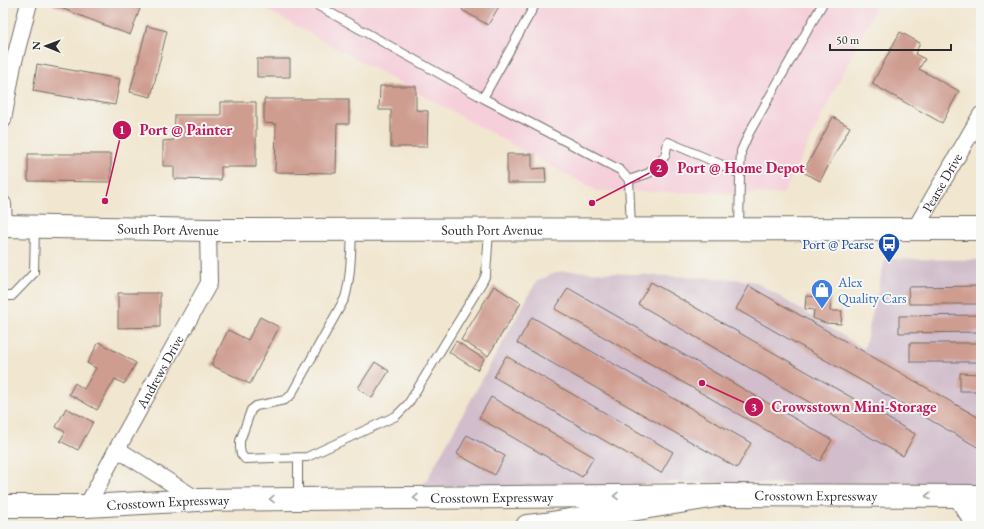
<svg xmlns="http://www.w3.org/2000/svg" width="984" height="529" font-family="'EB Garamond',serif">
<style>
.built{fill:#f5cfda}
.industrial{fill:#d1bdcb}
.building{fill:#cf9c90}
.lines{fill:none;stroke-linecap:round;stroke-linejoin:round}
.lane-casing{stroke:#706c64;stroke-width:10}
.street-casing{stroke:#706c64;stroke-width:18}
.secondary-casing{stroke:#706c64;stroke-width:24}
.highway-casing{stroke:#706c64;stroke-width:24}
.lane{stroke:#fff;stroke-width:8}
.street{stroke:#fff;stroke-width:16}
.secondary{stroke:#fff;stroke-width:22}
.highway{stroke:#fff;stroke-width:22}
.oneway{stroke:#a0a0a0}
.labels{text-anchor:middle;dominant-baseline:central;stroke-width:4;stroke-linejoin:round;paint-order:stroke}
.street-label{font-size:14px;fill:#2b2b2b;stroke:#f6f6f2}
.transit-label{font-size:14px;fill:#164399;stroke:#f6f6f2;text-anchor:end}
.shop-label{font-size:14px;fill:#366cbe;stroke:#f6f6f2;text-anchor:start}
.leader{fill:none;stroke:#c2185b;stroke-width:1.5}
.callout-dot{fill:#c2185b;stroke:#f6f6f2;stroke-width:1.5}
.mark-label{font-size:12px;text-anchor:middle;font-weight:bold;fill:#fff}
.callout-label{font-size:15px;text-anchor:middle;font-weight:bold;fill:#c2185b;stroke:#f6f6f2;stroke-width:4;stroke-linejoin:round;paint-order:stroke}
</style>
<rect width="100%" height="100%" fill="#f6f6f2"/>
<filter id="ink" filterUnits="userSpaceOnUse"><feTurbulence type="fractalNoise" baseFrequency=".025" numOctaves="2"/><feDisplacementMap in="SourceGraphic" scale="8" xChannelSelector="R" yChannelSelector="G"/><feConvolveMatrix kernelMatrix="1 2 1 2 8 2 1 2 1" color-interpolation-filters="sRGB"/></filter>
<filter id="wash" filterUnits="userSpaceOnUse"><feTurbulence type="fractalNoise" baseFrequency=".012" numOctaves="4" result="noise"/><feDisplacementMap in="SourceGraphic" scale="16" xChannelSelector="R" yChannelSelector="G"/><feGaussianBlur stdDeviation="0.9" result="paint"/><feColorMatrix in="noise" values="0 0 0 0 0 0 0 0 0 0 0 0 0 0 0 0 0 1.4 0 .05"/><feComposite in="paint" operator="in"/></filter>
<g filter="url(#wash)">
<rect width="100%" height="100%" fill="#f1e6cf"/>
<path class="built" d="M254,3H878L783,194L597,191Z"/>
<path class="industrial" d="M885,259L981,260V487L671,482L622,487L536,490L466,486L421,490L536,282L546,277L558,272L571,271L729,279L742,280L756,282L864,349Z"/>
<g id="blocks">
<path class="building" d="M54,3H123L140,9L130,35L53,5Z
M466,3H501L488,25L462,10Z
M147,26L167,31L151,97L130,92Z
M900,32L920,43L915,54L925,59L919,69L959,91L942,123L872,84Z
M257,59H290V77H257Z
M37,64L120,79L115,105L33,91Z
M380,86H416V110L428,111L427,147H391V110H379Z
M264,99H349V124H337L336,173L275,172L276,124L264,123Z
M221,102H256V167H221V180L174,179V166H163V141L174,140L175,115H221Z
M833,117L850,127L820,181L803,172Z
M28,154H111V182L28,181Z
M507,154H532V169L545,168L546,183H507Z
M651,282L915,434L903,456L638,304Z
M494,286L521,303L488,356L461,340Z
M749,286L981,419V449L736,309Z
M981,286V304H909L908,287Z
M568,288L832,440L820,461L555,309Z
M118,293H160V327L118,328Z
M806,296L831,298L830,311H842L841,324L825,323L813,318L814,310L805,309Z
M981,315V332L899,333V316Z
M260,317L279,327L250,384L211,365L228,330L248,340Z
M532,317L751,443L737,468L517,343Z
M456,341L484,359L477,370L449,352Z
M99,342L136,363L124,384L115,379L97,410L69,394L75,383L84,389L96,368L87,363Z
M910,343H981V362H910Z
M506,356L673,452L661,473L494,377Z
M375,362L389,371L372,398L358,388Z
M960,373L981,374V391H960Z
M491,397L594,457L582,477L479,418Z
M66,408L93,422L78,450L60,441L65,432L56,427Z
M467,435L505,456L495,475L457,454Z"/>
</g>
</g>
<g filter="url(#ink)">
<use href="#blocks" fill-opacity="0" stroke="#706c64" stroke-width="1"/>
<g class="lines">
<g class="lane-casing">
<path id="lane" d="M313,3L483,98
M536,3L483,98L620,170L629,180L631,229
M629,180L649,173L665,156L668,142L720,164L740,174
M739,229L740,174L741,151L749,133L823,3
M352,231C351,253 351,277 345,298L291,395L285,400L256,406L251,410L240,441V448L241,454L245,459L307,457L396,416L408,404L483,281L486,274L489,231
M3,296H12L34,273L35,227
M298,498V458"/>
</g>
<g class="street-casing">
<g id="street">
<path d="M3,120L13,65L29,3"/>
<path d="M3,204L4,226"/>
<path id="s1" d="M915,229L981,115"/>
<path d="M117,449L198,500"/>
<path id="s2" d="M87,506L117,449L209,283L208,230"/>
</g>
</g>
<g class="secondary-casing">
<g id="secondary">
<path id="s3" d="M3,226L208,230L981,229"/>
<path d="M959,496L973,517L976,526"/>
<path id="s4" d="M3,506H87L198,500L298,499L723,495L981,496"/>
</g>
</g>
<g class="highway-casing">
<path id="highway" d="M527,526L545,524L723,495"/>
</g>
<use href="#lane" class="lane"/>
<use href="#street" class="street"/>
<use href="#secondary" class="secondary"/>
<use href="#highway" class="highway"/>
</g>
<defs><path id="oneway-chevron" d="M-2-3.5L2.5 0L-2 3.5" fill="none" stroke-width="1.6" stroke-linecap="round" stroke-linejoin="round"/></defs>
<g class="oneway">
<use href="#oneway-chevron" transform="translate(616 496) rotate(179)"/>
<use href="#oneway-chevron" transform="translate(928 496) rotate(-180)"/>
<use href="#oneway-chevron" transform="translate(416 498) rotate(179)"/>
<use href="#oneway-chevron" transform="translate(272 499) rotate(179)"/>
</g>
</g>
<defs>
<g id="bus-pin" transform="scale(1.15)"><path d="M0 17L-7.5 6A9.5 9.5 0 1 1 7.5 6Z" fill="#1a4fb4" stroke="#f6f6f2"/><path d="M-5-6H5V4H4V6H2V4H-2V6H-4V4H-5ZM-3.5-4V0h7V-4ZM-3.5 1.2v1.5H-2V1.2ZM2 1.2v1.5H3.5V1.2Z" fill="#fff"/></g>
<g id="shop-pin" transform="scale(1.15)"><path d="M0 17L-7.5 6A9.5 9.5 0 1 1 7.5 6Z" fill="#3f7fe0" stroke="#f6f6f2"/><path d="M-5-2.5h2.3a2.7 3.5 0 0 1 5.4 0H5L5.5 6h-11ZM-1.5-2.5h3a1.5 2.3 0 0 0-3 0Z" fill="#fff"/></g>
</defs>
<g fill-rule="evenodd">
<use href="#bus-pin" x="889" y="244"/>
<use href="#shop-pin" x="822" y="290"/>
</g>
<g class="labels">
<g class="street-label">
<text stroke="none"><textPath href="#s1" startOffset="54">Pearse Drive</textPath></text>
<text stroke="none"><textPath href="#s3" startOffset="165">South Port Avenue</textPath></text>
<text stroke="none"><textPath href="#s3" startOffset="489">South Port Avenue</textPath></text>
<text stroke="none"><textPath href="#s2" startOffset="153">Andrews Drive</textPath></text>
<text stroke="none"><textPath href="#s4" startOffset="813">Crosstown Expressway</textPath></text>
<text stroke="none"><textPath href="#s4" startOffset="489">Crosstown Expressway</textPath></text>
<text stroke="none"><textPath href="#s4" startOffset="165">Crosstown Expressway</textPath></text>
</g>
<g class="transit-label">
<text x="874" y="244">Port @ Pearse</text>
</g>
<g class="shop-label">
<text x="838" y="282">Alex<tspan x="838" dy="16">Quality Cars</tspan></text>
</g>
</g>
<path class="leader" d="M105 201L122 130M592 203L659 168M702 383L754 407"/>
<g class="callout-dot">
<circle cx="105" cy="201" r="4"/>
<circle cx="592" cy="203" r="4"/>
<circle cx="702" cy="383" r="4"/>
<circle cx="122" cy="130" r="10"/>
<circle cx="659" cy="168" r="10"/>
<circle cx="754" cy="407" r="10"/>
</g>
<g class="mark-label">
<text x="122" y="134">1</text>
<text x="659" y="172">2</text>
<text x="754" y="411">3</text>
</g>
<g class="callout-label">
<text x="186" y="135">Port @ Painter</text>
<text x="741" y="173">Port @ Home Depot</text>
<text x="854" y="412">Crowsstown Mini-Storage</text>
</g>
<rect width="984" height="529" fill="none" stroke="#f6f6f2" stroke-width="16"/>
<g transform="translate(46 46) rotate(271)" stroke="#f6f6f2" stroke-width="3" paint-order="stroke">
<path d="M0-3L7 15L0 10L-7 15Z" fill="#2b2b2b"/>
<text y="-6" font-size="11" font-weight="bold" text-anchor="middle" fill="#2b2b2b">N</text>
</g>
<path d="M830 44v6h121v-6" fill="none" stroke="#2b2b2b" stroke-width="2"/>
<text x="836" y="44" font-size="12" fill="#2b2b2b" stroke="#f6f6f2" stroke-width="3" paint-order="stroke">50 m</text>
</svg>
